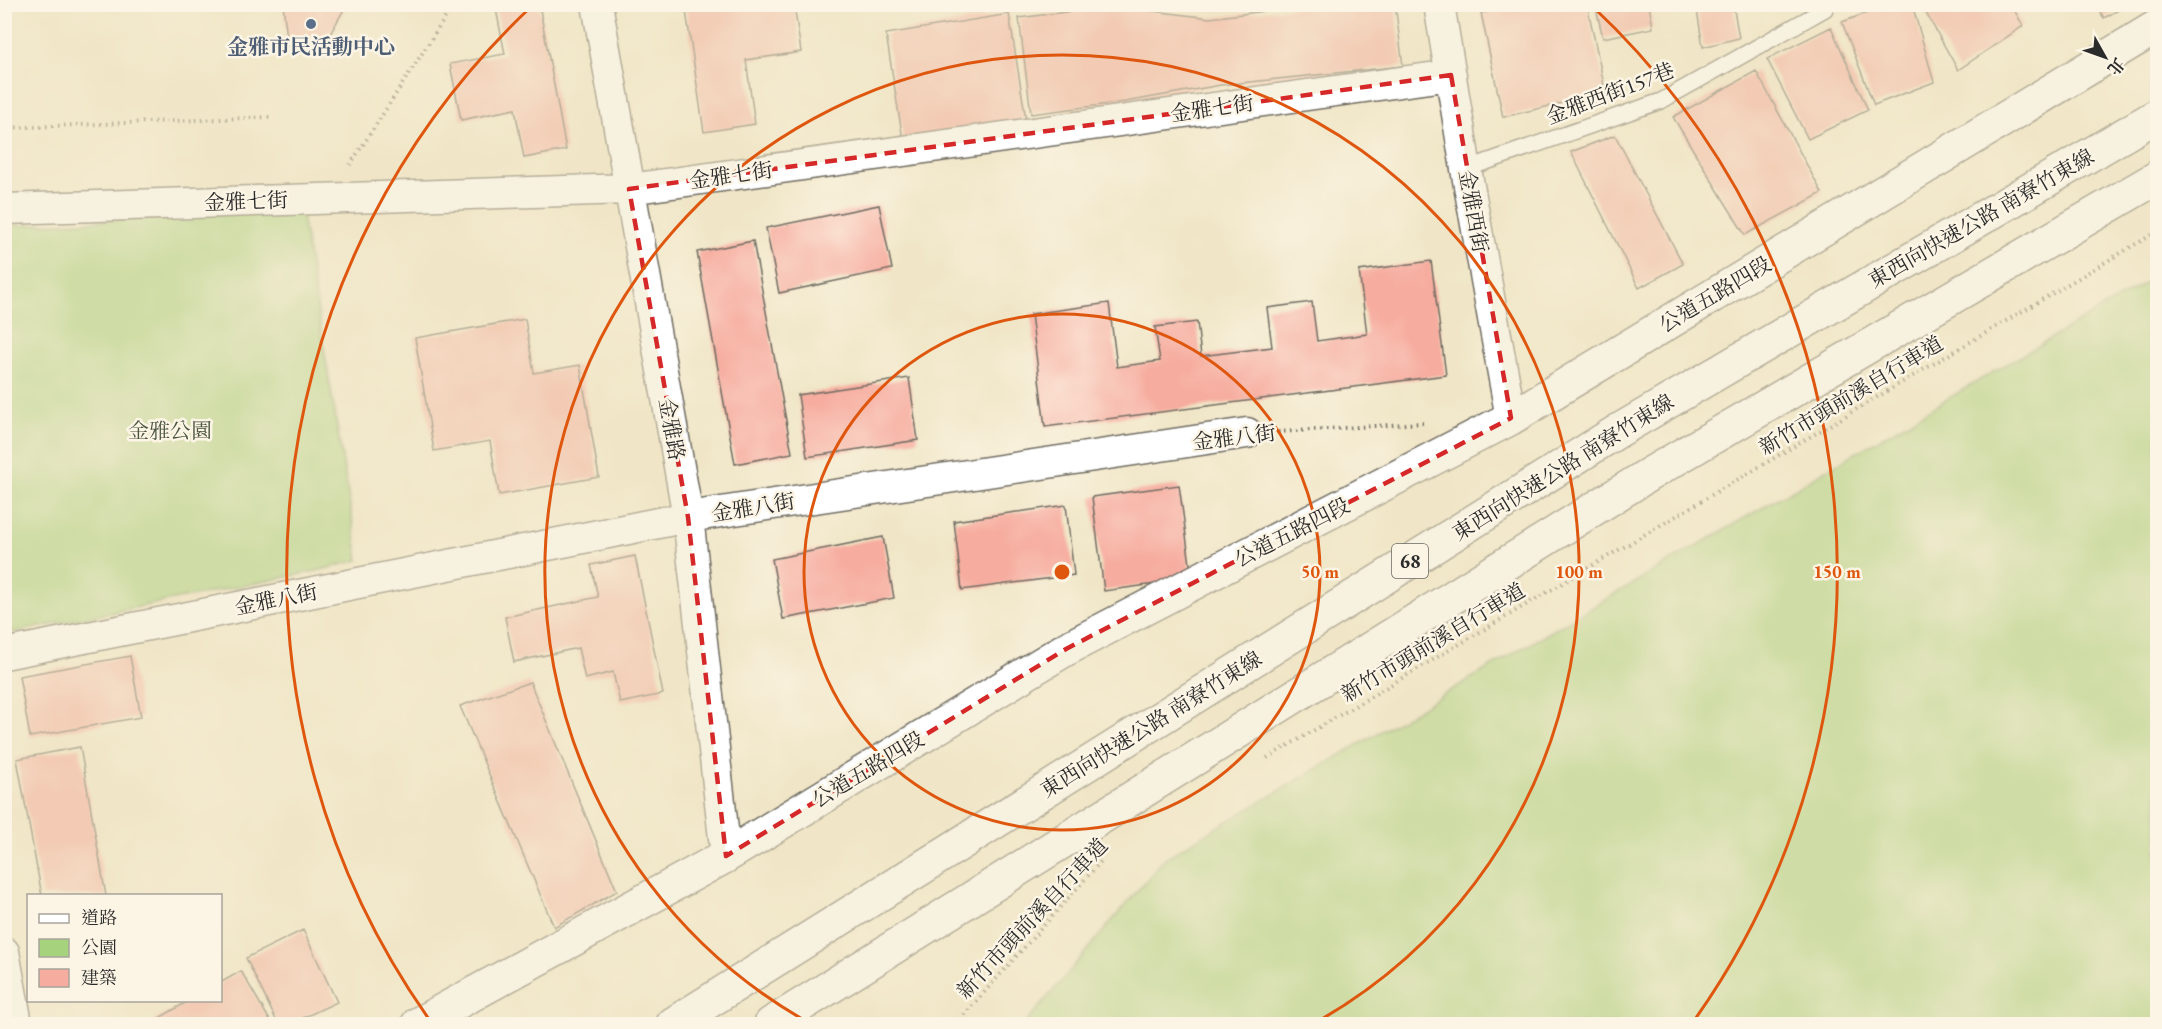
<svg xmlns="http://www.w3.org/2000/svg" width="2162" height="1029" font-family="'EB Garamond','Noto Serif TC',serif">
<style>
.green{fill:#a6d17d;stroke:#687e54;stroke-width:1.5}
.building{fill:#f6ac9f}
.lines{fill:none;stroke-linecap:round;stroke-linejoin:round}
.lane-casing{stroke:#706c62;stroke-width:18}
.street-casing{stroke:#706c62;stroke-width:33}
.secondary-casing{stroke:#706c62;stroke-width:36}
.highway-casing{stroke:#706c62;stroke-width:36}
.path{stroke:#706c62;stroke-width:4;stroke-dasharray:1.5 4.5;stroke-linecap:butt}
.lane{stroke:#fff;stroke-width:15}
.street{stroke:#fff;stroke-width:30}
.secondary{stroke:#fff;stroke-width:33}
.highway{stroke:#fff;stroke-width:33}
.marked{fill:none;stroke:#d62828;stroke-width:4.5;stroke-dasharray:12 8;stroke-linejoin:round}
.ring{fill:none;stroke:#df570e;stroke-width:3}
.service-dot{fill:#5c6f8a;stroke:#fcf5e5;stroke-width:2}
.labels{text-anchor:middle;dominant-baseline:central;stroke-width:5;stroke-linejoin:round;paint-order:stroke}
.shield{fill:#fcf5e5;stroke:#6a6863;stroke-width:1.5}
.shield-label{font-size:20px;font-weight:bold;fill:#2b2b2b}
.service-label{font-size:21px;font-weight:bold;fill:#4e5e75;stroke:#fcf5e5}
.street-label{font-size:21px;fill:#2b2b2b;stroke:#fcf5e5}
.park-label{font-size:21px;fill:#4a5440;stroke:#fcf5e5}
.centre{fill:#df570e;stroke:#fcf5e5;stroke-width:3}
.ring-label{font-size:18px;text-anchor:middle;font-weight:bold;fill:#df570e;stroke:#fcf5e5;stroke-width:5;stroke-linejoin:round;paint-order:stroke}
</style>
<rect width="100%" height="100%" fill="#fcf5e5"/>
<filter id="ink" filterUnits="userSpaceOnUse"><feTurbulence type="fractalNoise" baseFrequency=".0167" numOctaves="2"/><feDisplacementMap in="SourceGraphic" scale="12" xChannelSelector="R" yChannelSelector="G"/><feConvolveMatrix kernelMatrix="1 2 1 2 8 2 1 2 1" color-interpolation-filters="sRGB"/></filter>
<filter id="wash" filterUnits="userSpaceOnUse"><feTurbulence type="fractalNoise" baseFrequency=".008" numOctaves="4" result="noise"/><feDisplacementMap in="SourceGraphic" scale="24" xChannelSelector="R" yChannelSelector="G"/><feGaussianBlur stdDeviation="1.35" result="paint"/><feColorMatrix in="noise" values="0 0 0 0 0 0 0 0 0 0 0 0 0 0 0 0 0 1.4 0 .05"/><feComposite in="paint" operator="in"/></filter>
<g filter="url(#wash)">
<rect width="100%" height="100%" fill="#f0e6c7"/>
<path class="green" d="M301,210L359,560L321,570L5,634V226Z
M2157,276V1024H1025L1165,858Z"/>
<g id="blocks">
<path class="building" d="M283,4H347L325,43L288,47Z
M495,4H539L566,150L524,158L515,109L461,120L450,64L505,54Z
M685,4H741L742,11L794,4L801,52L746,60L755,124L704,132Z
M1319,4H1395L1403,66L1221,85L1125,102L1031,114L1019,18L1112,6L1210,18Z
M1534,4H1587L1607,99L1577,109L1575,100L1503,117L1481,13Z
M1595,4H1649L1653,28L1603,38Z
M1696,4H1733L1739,38L1703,47Z
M1892,4H1912L1934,82L1874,105L1842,22Z
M1921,4H2011L2023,26L1958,70Z
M2095,4H2129L2104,18Z
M1009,14L1026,120L903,140L886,34Z
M1831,27L1868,110L1808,139L1767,59Z
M1756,71L1822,193L1745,235L1673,117Z
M1615,135L1683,264L1639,288L1571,152Z
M879,205L892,269L779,293L766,228Z
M753,241L792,453L735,464L697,252Z
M1431,261L1446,375L1045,427L1031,314L1109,303L1117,367L1160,361L1155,327L1197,322L1201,356L1272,347L1267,308L1312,302L1317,341L1367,334L1359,271Z
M525,319L534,373L580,365L599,477L499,495L490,441L434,451L415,338Z
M909,378L918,440L807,457L798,395Z
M1179,485L1192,579L1104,591L1092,497Z
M1066,505L1074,575L962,590L954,521Z
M883,537L894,598L783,619L772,559Z
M635,556L663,694L620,703L613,672L585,679L578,648L514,662L505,617L598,597L591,565Z
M130,656L141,717L30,737L19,676Z
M530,682L617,891L554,927L460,706Z
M80,747L106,896H42L17,759Z
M303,930L337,1002L290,1024H278L246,958Z
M241,971L272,1024H149L190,1000H220V983Z"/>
</g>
</g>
<g filter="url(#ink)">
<use href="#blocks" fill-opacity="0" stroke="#706c62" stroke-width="1.5"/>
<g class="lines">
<g class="lane-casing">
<path id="lane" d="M1466,169L1661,101L1825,9"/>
</g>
<g class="street-casing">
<path id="street" d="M597,4L688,517L726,856
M1439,4L1466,169L1511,418
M4,209L629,189L1451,75
M4,654L688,517L1247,433
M4,952L17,1024"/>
</g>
<g class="secondary-casing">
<path id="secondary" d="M418,1024L726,856L1066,649L1511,418L2158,26"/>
</g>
<g class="highway-casing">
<path id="highway" d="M673,1024L1618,431L2158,115
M771,1024L1648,475L2158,177"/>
</g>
<path class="path" d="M4,128L270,117
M350,165L454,4
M1278,432L1423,423
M1267,758L2158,231
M956,1024L1103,859"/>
<use href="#lane" class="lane"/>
<use href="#street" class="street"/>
<use href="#secondary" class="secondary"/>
<use href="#highway" class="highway"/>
</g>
</g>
<path d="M0 0H2162V1029H0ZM1451,75L1511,418L1066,649L726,856L688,517L629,189Z" fill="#f0e6c7" fill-opacity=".55" fill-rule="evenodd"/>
<path class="marked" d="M1451,75L1511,418L1066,649L726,856L688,517L629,189Z"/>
<g class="ring">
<circle cx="1062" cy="572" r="258"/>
<path d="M811 1024A517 517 0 1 1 1313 1024"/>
<path d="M431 1022A775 775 0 0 1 533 5M1591 5A775 775 0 0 1 1693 1022"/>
</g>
<circle class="service-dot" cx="311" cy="24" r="6"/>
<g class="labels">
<rect class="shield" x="1392" y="544" width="36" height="34" rx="4.5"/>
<g class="shield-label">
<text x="1410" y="561">68</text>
</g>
<g class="service-label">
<text x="311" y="46">金雅市民活動中心</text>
</g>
<g class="street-label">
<text transform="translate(1610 93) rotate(-21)">金雅西街157巷</text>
<text transform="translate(1212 108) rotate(-8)">金雅七街</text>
<text transform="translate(731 175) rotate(-8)">金雅七街</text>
<text transform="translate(246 201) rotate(-2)">金雅七街</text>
<text transform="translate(1474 211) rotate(80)">金雅西街</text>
<text transform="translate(1981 218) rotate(-30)">東西向快速公路 南寮竹東線</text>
<text transform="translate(1715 294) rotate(-31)">公道五路四段</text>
<text transform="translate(1851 395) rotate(-31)">新竹市頭前溪自行車道</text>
<text transform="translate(672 429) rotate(80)">金雅路</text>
<text transform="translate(1234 437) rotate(-7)">金雅八街</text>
<text transform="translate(1563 467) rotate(-32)">東西向快速公路 南寮竹東線</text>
<text transform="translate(753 507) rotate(-9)">金雅八街</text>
<text transform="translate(1292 532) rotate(-27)">公道五路四段</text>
<text transform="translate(276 599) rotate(-11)">金雅八街</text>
<text transform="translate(1433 642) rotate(-31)">新竹市頭前溪自行車道</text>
<text transform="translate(1151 724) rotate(-32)">東西向快速公路 南寮竹東線</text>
<text transform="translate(868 769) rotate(-31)">公道五路四段</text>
<text transform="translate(1032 918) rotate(-47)">新竹市頭前溪自行車道</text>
</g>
<g class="park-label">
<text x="170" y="430">金雅公園</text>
</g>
</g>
<circle cx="1062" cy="572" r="9" class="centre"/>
<g class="ring-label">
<text x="1320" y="578">50 m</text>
<text x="1579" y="578">100 m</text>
<text x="1837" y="578">150 m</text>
</g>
<rect width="2162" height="1029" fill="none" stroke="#fcf5e5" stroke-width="24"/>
<rect x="27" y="894" width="195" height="108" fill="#fcf5e5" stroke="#a8a49b" stroke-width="1.5"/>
<rect x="39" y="914" width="30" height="9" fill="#ffffff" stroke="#a8a49b" stroke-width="1.5"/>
<text x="81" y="924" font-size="18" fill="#2b2b2b">道路</text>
<rect x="39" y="939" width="30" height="18" fill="#a6d17d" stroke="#a8a49b" stroke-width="1.5"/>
<text x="81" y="954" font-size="18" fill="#2b2b2b">公園</text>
<rect x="39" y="969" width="30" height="18" fill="#f6ac9f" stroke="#a8a49b" stroke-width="1.5"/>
<text x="81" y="984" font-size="18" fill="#2b2b2b">建築</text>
<g transform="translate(2105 57) rotate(130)" stroke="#fcf5e5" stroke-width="4.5" paint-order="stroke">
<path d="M0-4.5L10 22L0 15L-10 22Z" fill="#2b2b2b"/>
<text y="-9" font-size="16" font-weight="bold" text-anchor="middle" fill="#2b2b2b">北</text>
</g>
</svg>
